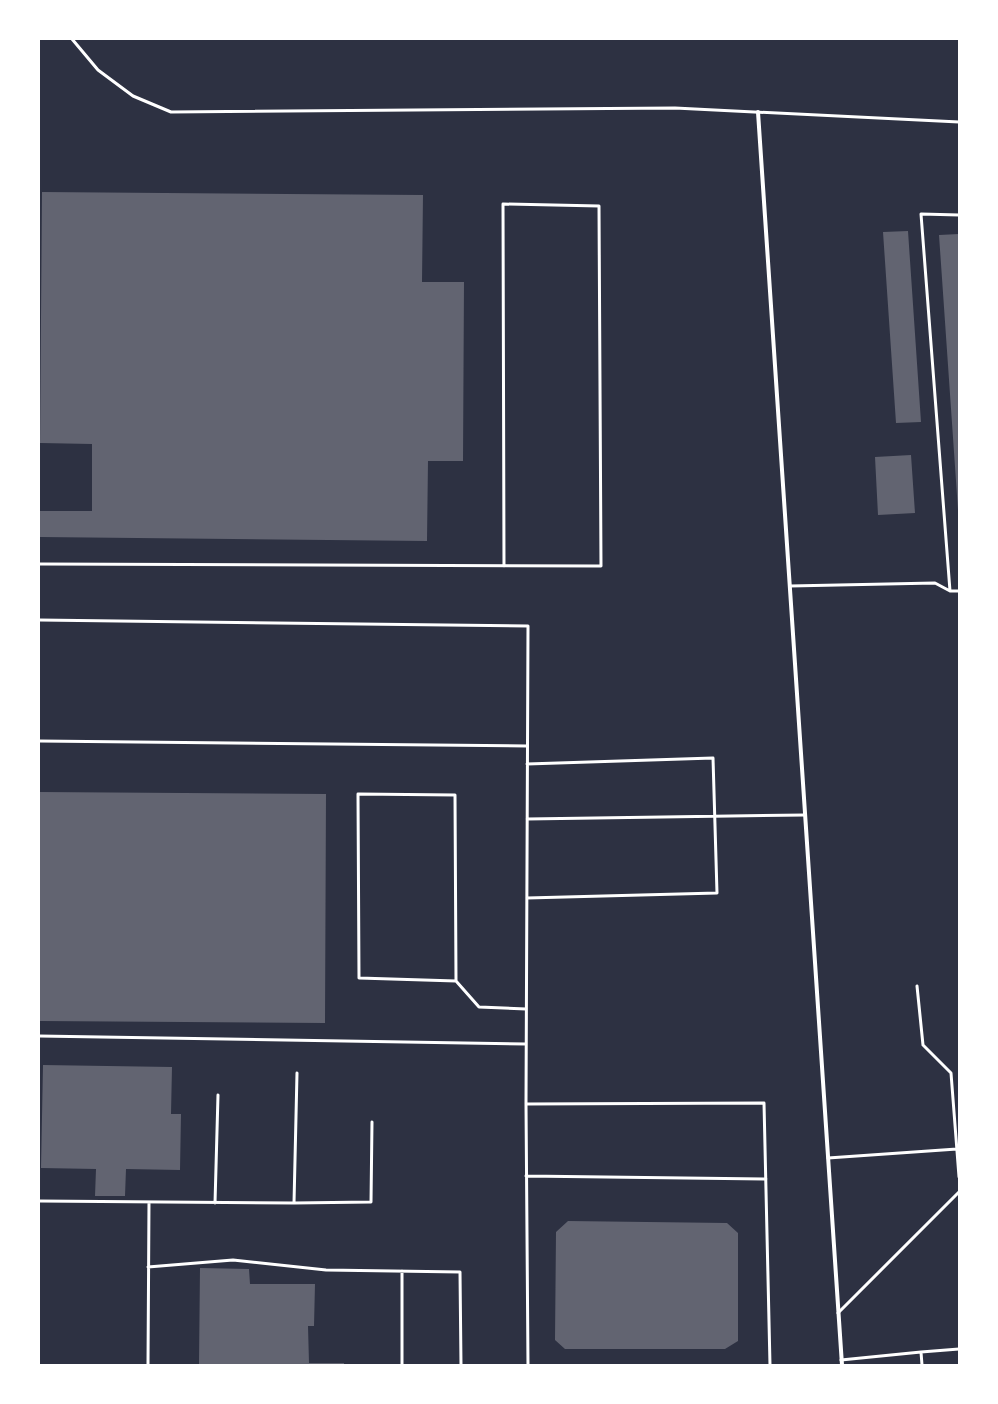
<svg xmlns="http://www.w3.org/2000/svg" width="998" height="1404" font-family="'Roboto Condensed',sans-serif">
<style>
.building{fill:#626471}
.lines{fill:none;stroke-linecap:round;stroke-linejoin:round}
.service{stroke:#fff;stroke-width:3}
.minor{stroke:#fff;stroke-width:4}
</style>
<rect width="100%" height="100%" fill="#2d3142"/>
<path class="building" d="M42,192L423,195L422,282H464L463,461H428L427,541L40,537V511H92V444L40,443Z
M908,231L921,422L896,423L883,232Z
M959,234V510H958L939,235Z
M911,455L915,513L878,515L875,457Z
M39,792L326,794L325,1023L39,1021Z
M43,1065L172,1067L171,1114H181L180,1170L126,1169L125,1196H95L96,1169L41,1168Z
M568,1221L727,1223L738,1233V1341L725,1349H565L555,1340L556,1232Z
M200,1268L249,1269L250,1284H315L314,1326H308L309,1363H344V1365H199Z"/>
<g class="lines">
<path class="service" d="M72,39L98,70L133,96L171,112L675,108L959,122
M39,564L601,566L599,206L503,204L504,566
M790,586L935,583L950,591H959
M950,591L921,214L959,215
M39,620L528,626L526,1104L528,1365
M39,741L527,746
M527,819L805,815
M527,898L717,893L713,758L527,764
M456,981L455,795L358,794L359,978L456,981L479,1007L526,1009
M917,986L923,1045L951,1073L959,1177
M39,1036L526,1044
M526,1104L764,1103L770,1365
M828,1158L957,1149
M526,1176L766,1179
M39,1201L294,1203L297,1073
M215,1203L218,1095
M294,1203L371,1202L372,1122
M148,1267L233,1260L326,1270L460,1272L461,1365
M402,1271V1365
M838,1313L959,1192
M841,1360L921,1352
M148,1365L149,1202
M922,1365L921,1352L959,1349"/>
<path class="minor" d="M758,112L842,1365"/>
</g>
<rect width="998" height="1404" fill="none" stroke="#ffffff" stroke-width="80"/>
</svg>
